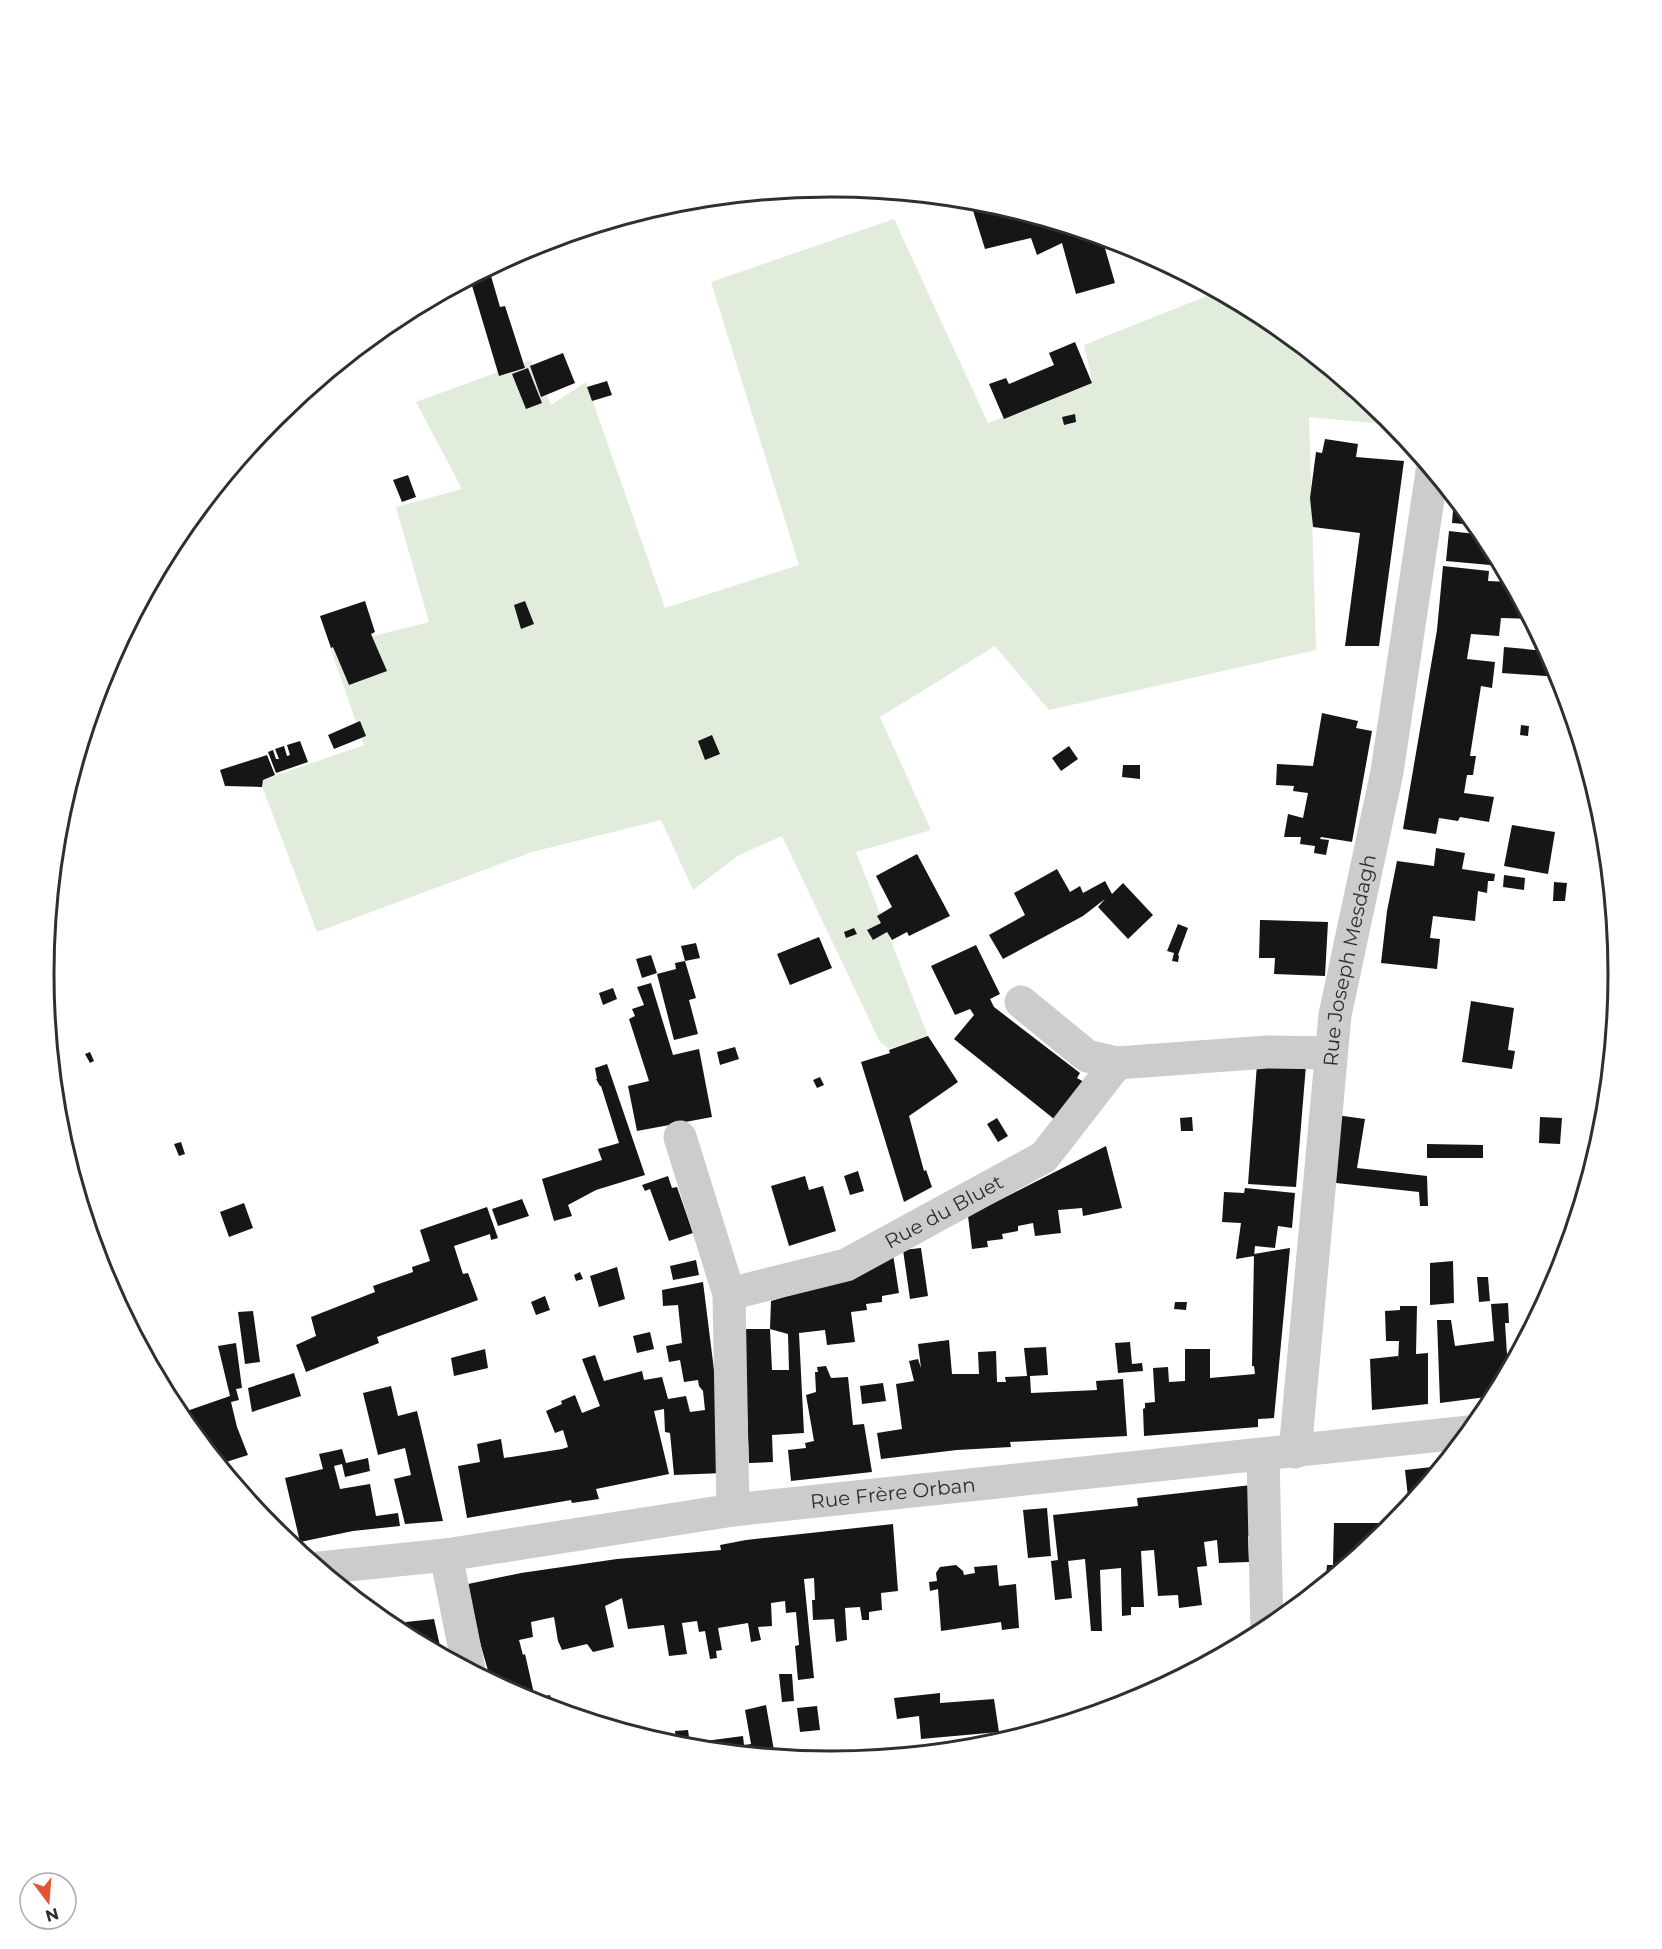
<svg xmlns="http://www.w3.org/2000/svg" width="1662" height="1949" font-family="Montserrat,sans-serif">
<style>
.green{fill:#e1ecdd}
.building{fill:#161616}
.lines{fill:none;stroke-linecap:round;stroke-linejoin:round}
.minor{stroke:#ccc;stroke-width:33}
.labels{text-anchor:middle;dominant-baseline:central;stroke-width:6;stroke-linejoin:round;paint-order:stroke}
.street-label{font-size:20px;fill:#2f2f2f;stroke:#fff}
.rim{fill:none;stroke:#2f2f2f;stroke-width:3}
</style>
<rect width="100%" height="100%" fill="#fff"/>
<path class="green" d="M894,219L988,423L1092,380L1084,345L1217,292L1269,320L1388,418L1394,425L1309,417L1316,650L1049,710L995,646L880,717L931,830L856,852L928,1036L889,1049L880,1042L782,836L739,855L693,890L661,820L532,852L317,932L260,781L364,745L330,647L429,622L396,507L462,489L416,402L531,360L551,405L586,382L665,608L799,565L711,282Z"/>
<path class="building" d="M970,201L985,202L1102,238L1115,283L1076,294L1062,243L1037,255L1031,238L985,249Z
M489,269L500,307L505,306L525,368L499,376L470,279Z
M444,293L447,300L431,305L429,301Z
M380,331L383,340L362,348V346Z
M1075,342L1092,383L1004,419L989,384L1006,378L1009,384L1054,365L1049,353Z
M563,353L575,383L541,397L530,366Z
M528,368L542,403L526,409L512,374Z
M607,381L612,395L592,401L587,387Z
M1075,414L1076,422L1064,425L1062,417Z
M1325,439L1358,444L1356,457L1404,461L1379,646H1345L1360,533L1313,527L1310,498L1316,452L1322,453Z
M408,475L416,497L402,502L393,480Z
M1454,498L1457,502L1476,525L1452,523Z
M1449,531L1484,535L1501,566L1446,561Z
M1443,566L1489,571L1488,581L1510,582L1530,619L1501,618L1499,636L1471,634L1467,659L1495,662L1492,688L1481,686L1470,756H1476L1473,775H1467L1464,793L1494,797L1489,822L1460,817L1458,821L1439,818L1436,834L1403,829L1437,630Z
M365,601L375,632L371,634L387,671L349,685L333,647L331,648L320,616Z
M525,601L534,624L521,629L514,605Z
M1504,647L1546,651L1560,677L1502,673Z
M1322,713L1358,721L1356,728L1372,731L1352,842L1321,837L1320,839L1329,840L1326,855L1314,853L1315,846L1300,844L1301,837H1284L1288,814L1303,818L1308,793L1293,791L1294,786L1276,785L1277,764L1313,766Z
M360,721L366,736L334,749L328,735Z
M1521,725L1529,726L1528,736L1520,735Z
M712,735L720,754L705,760L698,741Z
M300,741L308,762L276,773L268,752L273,750L276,759H279L275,749L284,746L287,756L290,755L287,745Z
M1069,746L1078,759L1061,771L1052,758Z
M267,755L275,775L263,780L262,787L225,786L220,770Z
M1123,765H1140V779L1122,777Z
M1512,825L1555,832L1548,874L1504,866Z
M1436,848L1465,853L1462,869L1495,874L1494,881H1488L1487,893L1478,891L1475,921L1433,916L1430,938L1440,939L1437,969L1381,963L1387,911L1397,861L1434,866Z
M917,854L950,916L909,936L907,932L892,940L887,932L873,940L867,930L881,923L877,916L892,907L876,876Z
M1057,869L1070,892L1080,886L1083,893L1105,881L1112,894L1123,883L1153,915L1128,939L1098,907L1105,899L1083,916L1003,959L989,935L1025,915L1014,893Z
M1504,875L1525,878L1524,890L1503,887Z
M1554,882L1567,883L1565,901H1553Z
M1260,920L1328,922L1325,976L1274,974L1275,958H1259Z
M1178,924L1188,928L1178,955L1179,956L1178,962L1172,961L1174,953L1167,951Z
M854,928L857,934L846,938L844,932Z
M819,937L832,968L790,985L777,954Z
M696,943L700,958L685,961L681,946Z
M976,945L1000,994L990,999L994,1007L1080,1073L1077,1078L1084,1082L1054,1119L954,1039L974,1015L970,1009L955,1015L931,966Z
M651,955L657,973L642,978L636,959Z
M685,961L696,998L689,1000L698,1034L674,1040L657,974L676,969L675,963Z
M651,983L673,1055L699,1049L712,1117L637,1131L628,1086L649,1081L629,1019L635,1016L632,1009L644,1005L637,987Z
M613,988L617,999L603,1005L599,993Z
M1471,1001L1514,1008L1508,1050L1515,1051L1512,1069L1462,1062Z
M928,1036L958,1082L909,1116L924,1171L926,1170L932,1187L904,1202L861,1062L890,1053L889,1050Z
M735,1047L739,1059L720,1065L717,1052Z
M90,1052L94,1061L90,1063L85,1054Z
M607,1064L645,1175L596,1190L568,1205L572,1216L554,1221L542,1179L602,1160L598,1149L619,1143L601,1086H600L596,1079H597L595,1068Z
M1257,1064L1306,1065L1296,1187L1248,1184Z
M820,1077L824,1085L817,1088L813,1080Z
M1336,1115L1365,1119L1357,1168L1427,1176L1428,1206H1420L1419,1192L1327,1182Z
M1192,1117L1193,1131H1181L1180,1118Z
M1540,1117L1562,1118L1560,1144L1539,1143Z
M997,1118L1008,1136L998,1142L987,1124Z
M181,1142L185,1154L179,1156L174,1144Z
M1427,1144L1483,1145V1158H1427Z
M1106,1146L1122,1208L1083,1216L1082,1208L1058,1210L1061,1233L1035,1236L1033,1223L1018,1226V1231L1002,1234L1003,1239L987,1241L988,1247L972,1249L968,1216Z
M858,1171L864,1191L850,1195L844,1176Z
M668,1176L672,1188L677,1187L693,1233L669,1241L650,1189L645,1191L642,1185Z
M805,1176L809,1190L823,1186L836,1231L789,1246L771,1186Z
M1245,1188L1295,1193L1292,1228L1278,1226L1275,1248L1255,1246L1254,1256L1236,1259L1241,1223L1222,1222L1224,1192L1244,1193Z
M522,1199L529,1216L498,1226L492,1209Z
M244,1203L253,1228L229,1237L220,1212Z
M487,1207L498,1238L491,1240L490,1234L454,1246L463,1274L468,1273L478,1300L377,1337L379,1343L306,1372L296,1345L316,1336L311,1317L375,1292L373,1286L413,1272L412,1267L430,1261L420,1230Z
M921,1248L928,1296L910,1299L903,1250Z
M1290,1248L1274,1418L1258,1419V1427L1144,1436L1143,1409L1145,1408V1403L1155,1402L1153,1368L1168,1367L1169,1382L1185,1381V1349H1210V1378L1255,1374L1254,1366H1252L1254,1254Z
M893,1254L899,1293L882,1296V1302L866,1304L867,1310L851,1312L855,1342L827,1345L825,1330L799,1333L804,1433L772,1435L773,1462L749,1463L744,1329H770L772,1370H789L788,1334L770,1329L771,1301L797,1293Z
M696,1260L699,1275L673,1280L670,1266Z
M1453,1261L1454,1303L1430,1305V1263Z
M617,1267L625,1299L599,1307L590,1276Z
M580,1272L583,1279L576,1281L574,1275Z
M1477,1277H1488L1490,1301L1479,1302Z
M703,1282L719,1410L723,1473L674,1475L670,1433L665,1432L664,1409L654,1411L669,1474L596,1489L599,1499L572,1503L571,1500L467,1518L458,1466L480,1462L477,1444L501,1439L504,1458L562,1449L568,1447L563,1430L555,1433L546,1411L562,1404L561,1401L575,1395L582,1413L600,1406L582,1359L595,1355L604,1381L642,1371L644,1380L662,1377L668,1399L686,1396L690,1412L705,1410L703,1391L699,1386L698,1380L684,1382L680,1360L669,1362L666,1346L682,1343L678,1305L663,1306L662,1290Z
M545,1296L550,1310L536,1315L531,1302Z
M1175,1302H1187L1186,1310L1174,1309Z
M1508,1303L1509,1323H1505L1508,1370L1494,1396L1440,1403L1437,1320H1451L1455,1346L1494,1341L1491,1304Z
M1400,1306H1417L1416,1354L1428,1353V1404L1372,1410L1370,1359L1398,1356V1362L1399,1341H1386L1385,1311L1400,1310Z
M253,1311L260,1362L245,1364L238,1312Z
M650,1332L654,1349L637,1353L633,1336Z
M949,1340L952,1374H979L978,1352L996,1351L997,1382H1006L1005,1377L1027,1376L1024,1348L1046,1347L1048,1375L1030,1376L1031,1393L1097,1390L1096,1381L1123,1379L1127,1436L1010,1442L1011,1447L957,1450L881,1459L877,1433L902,1429L896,1384L914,1381L909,1361L918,1359L921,1368L918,1344Z
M1130,1342L1132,1364L1142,1363L1143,1371L1118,1373L1115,1343Z
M236,1343L242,1388L236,1389L239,1400L231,1402L237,1427L248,1455L223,1463L221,1458L215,1460L191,1430L184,1412L230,1396L218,1346Z
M485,1349L488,1368L454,1376L451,1358Z
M826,1366L831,1378L848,1377L853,1425L864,1424L872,1472L791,1481L788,1450L806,1448L805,1443L814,1441L806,1395L816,1392L815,1372H818L817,1367Z
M294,1373L301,1396L252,1412L248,1388Z
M883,1383L886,1401L862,1404L860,1386Z
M391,1386L398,1416L417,1411L443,1521L405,1524L394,1479L411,1475L405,1448L378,1455L363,1393Z
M342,1449L346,1463L368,1458L370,1471L345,1477L342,1464L334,1466L340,1489L370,1484L376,1516L398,1513L400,1526L353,1531L300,1542L285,1478L323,1469L319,1454Z
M1441,1466L1432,1477L1409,1506L1405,1470Z
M1260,1484L1263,1534L1248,1536L1249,1562L1219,1563L1217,1540L1204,1542L1207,1566L1197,1567L1202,1605L1179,1608L1178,1595L1158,1596L1154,1550L1141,1551L1144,1607H1131V1615L1122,1616L1121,1568L1100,1570L1102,1631H1091L1085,1559L1068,1561L1072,1598L1055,1600L1051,1561L1058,1560L1053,1515L1138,1506L1137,1498Z
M249,1491L253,1506L242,1493Z
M1047,1508L1051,1556L1028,1558L1023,1510Z
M1334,1523H1391V1528L1334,1575H1326L1327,1565H1333Z
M893,1524L898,1591L881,1593L882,1610L869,1612V1620H862L860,1607L845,1608L847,1640L836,1642L834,1619L813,1620L812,1600H815L814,1578L804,1579L814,1678L798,1680L795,1646L799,1645L796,1612L786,1613L785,1601L771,1603L772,1626L758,1627L761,1640L751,1642L748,1623L718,1628L722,1650L716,1651L717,1658L710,1659L705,1631L699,1632L697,1621L682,1623L687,1654L669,1656L664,1625L628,1629L622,1598L605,1606L614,1647L593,1652L587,1644L562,1650L558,1641L554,1617L531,1622L533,1637L519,1640L523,1655L525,1654L535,1698L550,1695L556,1710L529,1702L491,1681L477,1632L468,1584L521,1573L617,1559L721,1550L720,1545L746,1540Z
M956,1565L963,1571L964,1575L975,1573L974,1567L997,1565L999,1586L1016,1584L1019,1628L1002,1630L1001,1622L941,1631L938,1589L930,1591L929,1582L937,1581L936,1573L940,1567Z
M434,1619L442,1655L402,1634L406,1622Z
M779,1674H792L794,1701L782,1702Z
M940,1693V1703L994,1699L999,1732L921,1739L919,1716L897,1719L894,1698Z
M766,1705L775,1756L690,1748V1743L743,1736L744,1745L751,1744L745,1710Z
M817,1706L820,1730L800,1732L797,1708Z
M688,1730L689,1737L676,1738L675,1731Z"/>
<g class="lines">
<g class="minor">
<path d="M1021,1002L1087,1056L1117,1063L1267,1052L1331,1053"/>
<path d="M680,1137L729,1294L733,1510"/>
<path id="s1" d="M729,1294L846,1265L1044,1157L1117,1063"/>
<path id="s2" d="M1295,1452L1335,1015L1387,772L1432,472"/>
<path d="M1263,1456L1267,1630"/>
<path d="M446,1555L469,1670"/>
<path id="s3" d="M319,1568L446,1555L733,1510L1469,1432"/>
</g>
</g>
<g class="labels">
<g class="street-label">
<text stroke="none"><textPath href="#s2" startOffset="495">Rue Joseph Mesdagh</textPath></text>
<text stroke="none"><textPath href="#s1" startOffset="232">Rue du Bluet</textPath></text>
<text stroke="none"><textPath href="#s3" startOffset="579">Rue Frère Orban</textPath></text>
</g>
</g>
<path d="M0 0H1662V1949H0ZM54 974a777 777 0 1 1 1554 0a777 777 0 1 1-1554 0Z" fill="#fff" fill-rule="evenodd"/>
<path class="rim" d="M54 974a777 777 0 1 1 1554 0a777 777 0 1 1-1554 0Z"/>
<g transform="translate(48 1901) rotate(164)"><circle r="28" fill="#ffffff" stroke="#acacac" stroke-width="1.5"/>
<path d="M0-4.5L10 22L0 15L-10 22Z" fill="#e35534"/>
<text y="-9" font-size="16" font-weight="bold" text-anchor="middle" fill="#2f2f2f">N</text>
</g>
</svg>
